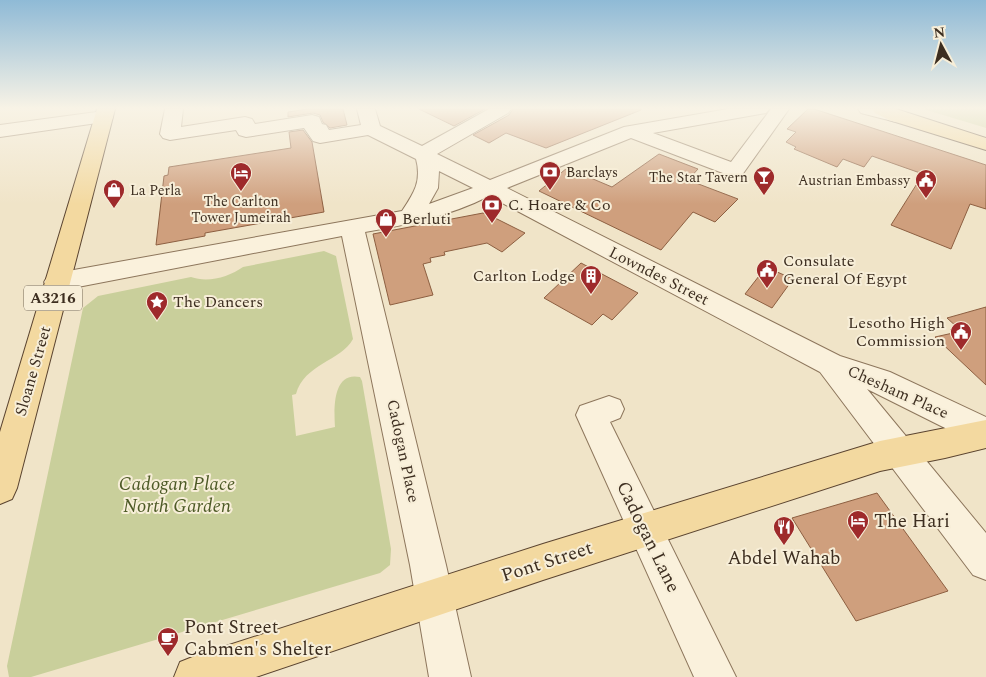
<svg xmlns="http://www.w3.org/2000/svg" width="986" height="677" font-family="Spectral,serif">
<style>
.green{fill:#c9cf9b}
.building{fill:#cf9f7d;stroke:#8d5f41}
.lines{fill:none;stroke-linecap:round;stroke-linejoin:round}
.minor-casing{stroke:#8d765c;stroke-width:2}
.major-casing{stroke:#5b4430;stroke-width:2}
.minor{fill:#faf1dc;fill-rule:evenodd}
.major{fill:#f3d9a0;fill-rule:evenodd}
.labels{text-anchor:middle;dominant-baseline:central;stroke-width:4;stroke-linejoin:round;paint-order:stroke}
.far-poi-label{font-size:14px;fill:#3d2e20;stroke:#f7eed8;text-anchor:start}
.shield{fill:#f7eed8;stroke:#756857;stroke-width:1}
.shield-label{font-size:15px;font-weight:bold;fill:#3d2e20}
.poi-label{font-size:16px;fill:#3d2e20;stroke:#f7eed8;text-anchor:start}
.street-label{font-size:16px;fill:#3d2e20;stroke:#f7eed8}
.near-park-label{font-size:19px;font-style:italic;fill:#4d5a26;stroke:#f7eed8}
.near-poi-label{font-size:19px;fill:#3d2e20;stroke:#f7eed8;text-anchor:start}
.near-street-label{font-size:19px;fill:#3d2e20;stroke:#f7eed8}
</style>
<rect width="100%" height="100%" fill="#f0e4c8"/>
<path class="green" d="M923,109H986V128L983,127Z
M324,251L336,256L353,339C341,361 304,364 296,394L292,395L296,436L335,427C334,410 332,371 360,377L362,381L391,549L390,565L380,573L31,677H9L7,666L83,308L98,296L191,277C208,283 229,277 243,267Z"/>
<path class="building" d="M308,109H343L347,125L330,128L323,122L320,115L313,113L288,117V112Z
M419,109H485L454,126Z
M513,109H641V110L546,148L506,133L489,143L473,135L509,115Z
M808,109H814L986,165V209L970,204L951,249L891,225L923,174L872,156L864,167L843,159L837,167L794,149L796,147L786,142L796,132L787,129Z
M303,130L312,142L324,212L205,233V236L156,245L164,176L168,175L169,167L291,148L289,132Z
M659,154L698,169L688,180L738,199L715,222L693,212L661,250L539,191L567,168L612,187Z
M483,213L489,215L525,233L502,252L487,243L444,252L445,255L430,258L431,262L423,264L433,295L390,305L373,234Z
M581,263L638,293L612,320L603,314L592,325L544,298Z
M766,267L793,279L772,308L745,294Z
M986,307V385L935,337L953,333L950,330L958,328L947,318Z
M877,493L948,591L856,621L792,518Z"/>
<g class="lines">
<g class="minor-casing">
<path id="minor" d="M165,109H183L181,127L245,117L252,119L255,124L312,115L319,117L322,124L326,125L329,130L361,125L357,109H375L380,126L422,146L489,109H511L508,113L437,154L490,180L624,127L728,109H769L766,113L760,114L653,133L731,162L771,109H789L742,175L735,177L728,175L631,138L507,188L840,356L890,372L986,417V445L955,433L867,389L986,533V580L973,575L820,372L489,196C450,216 407,225 365,232L446,565L471,677H429L410,565L342,236L57,291L48,288L44,282L48,276L57,273L402,211C414,193 422,181 416,159L368,135L320,143L313,141L304,128L246,137L239,135L236,130L170,140L163,138L160,134ZM439,171L473,188L429,204L438,188Z
M858,109H890L903,112L905,116L903,120L896,122L861,113Z
M104,111L111,113L113,117L111,121L0,137V125Z
M609,396L620,400L624,409L620,418L610,422L736,677H694L576,415L580,406Z"/>
</g>
<g class="major-casing">
<path id="major" d="M97,109H115L17,488L12,499L0,504V432Z
M872,109H896L986,138V150L889,120L875,113Z
M986,420V448L945,458L880,471L543,580L256,677H174L180,662L195,656L543,544L880,441Z"/>
</g>
<use href="#minor" class="minor"/>
<use href="#major" class="major"/>
</g>
<linearGradient id="sky" x2="0" y2="1"><stop stop-color="#8fbad6"/><stop offset="0.53" stop-color="#f8f3e6"/><stop offset="1" stop-color="#f8f3e6" stop-opacity="0"/></linearGradient>
<rect width="986" height="204" fill="url(#sky)"/>
<defs>
<g id="bank-pin" transform="scale(1.125)"><path d="M0 17L-7.5 6A9.5 9.5 0 1 1 7.5 6Z" fill="#9e2a2b" stroke="#f7eed8"/><path d="M-6-4H6V4H-6ZM0-2.3a2.3 2.3 0 1 0 0 4.6a2.3 2.3 0 1 0 0-4.6Z" fill="#fff"/></g>
<g id="hotel-pin" transform="scale(1.125)"><path d="M0 17L-7.5 6A9.5 9.5 0 1 1 7.5 6Z" fill="#9e2a2b" stroke="#f7eed8"/><path d="M-6-4.5h1.5V1H6V5H4.5V3h-9V5H-6ZM-4 0a1.8 1.8 0 1 1 3.6 0ZM.5 0V-2.5h3Q6-2.5 6 0Z" fill="#fff"/></g>
<g id="bar-pin" transform="scale(1.125)"><path d="M0 17L-7.5 6A9.5 9.5 0 1 1 7.5 6Z" fill="#9e2a2b" stroke="#f7eed8"/><path d="M-6-5H6L.8 .8V4.5H3.5V6h-7V4.5H-.8V.8Z" fill="#fff"/></g>
<g id="civic-pin" transform="scale(1.125)"><path d="M0 17L-7.5 6A9.5 9.5 0 1 1 7.5 6Z" fill="#9e2a2b" stroke="#f7eed8"/><path d="M-.6-6.5H3V-4.5H.6V-3L4-1V1h2V6H-6V1h2V-1L-.6-3ZM-1.2 2.5V6h2.4V2.5Z" fill="#fff"/></g>
<g id="shop-pin" transform="scale(1.125)"><path d="M0 17L-7.5 6A9.5 9.5 0 1 1 7.5 6Z" fill="#9e2a2b" stroke="#f7eed8"/><path d="M-5-2.5h2.3a2.7 3.5 0 0 1 5.4 0H5L5.5 6h-11ZM-1.5-2.5h3a1.5 2.3 0 0 0-3 0Z" fill="#fff"/></g>
<g id="building-pin" transform="scale(1.125)"><path d="M0 17L-7.5 6A9.5 9.5 0 1 1 7.5 6Z" fill="#9e2a2b" stroke="#f7eed8"/><path d="M-4-6H4V6H1V3H-1V6H-4ZM-2.5-4.3h1.7v1.8h-1.7ZM.8-4.3h1.7v1.8H.8ZM-2.5-1h1.7V.8h-1.7ZM.8-1h1.7V.8H.8Z" fill="#fff"/></g>
<g id="sight-pin" transform="scale(1.125)"><path d="M0 17L-7.5 6A9.5 9.5 0 1 1 7.5 6Z" fill="#9e2a2b" stroke="#f7eed8"/><path d="M0-6L1.8-2.2L6-1.7L2.9 1.2L3.7 5.4L0 3.3L-3.7 5.4L-2.9 1.2L-6-1.7L-1.8-2.2Z" fill="#fff"/></g>
<g id="restaurant-pin" transform="scale(1.125)"><path d="M0 17L-7.5 6A9.5 9.5 0 1 1 7.5 6Z" fill="#9e2a2b" stroke="#f7eed8"/><path d="M-5-6h1v4h1v-4h1v4h1v-4h1v5L-1.5 .5V6h-2V.5L-5-1ZM5-6V6H3V1.5H1.5Q1.5-4 5-6Z" fill="#fff"/></g>
<g id="cafe-pin" transform="scale(1.125)"><path d="M0 17L-7.5 6A9.5 9.5 0 1 1 7.5 6Z" fill="#9e2a2b" stroke="#f7eed8"/><path d="M-5.5-4.5H6V0H3Q3 3.5 0 3.5H-2.5Q-5.5 3.5-5.5 0ZM3-3.2v2h1.7v-2ZM-6 4.5H4V6H-6Z" fill="#fff"/></g>
</defs>
<g fill-rule="evenodd">
<use href="#bank-pin" x="550" y="172"/>
<use href="#hotel-pin" x="241" y="173"/>
<use href="#bar-pin" x="764" y="177"/>
<use href="#civic-pin" x="926" y="180"/>
<use href="#shop-pin" x="114" y="190"/>
<use href="#bank-pin" x="492" y="205"/>
<use href="#shop-pin" x="386" y="219"/>
<use href="#civic-pin" x="767" y="270"/>
<use href="#building-pin" x="591" y="276"/>
<use href="#sight-pin" x="157" y="302"/>
<use href="#civic-pin" x="961" y="332"/>
<use href="#hotel-pin" x="858" y="521"/>
<use href="#restaurant-pin" x="784" y="527"/>
<use href="#cafe-pin" x="168" y="638"/>
</g>
<g class="labels">
<g class="far-poi-label">
<text x="566" y="172">Barclays</text>
<text x="748" y="177" text-anchor="end">The Star Tavern</text>
<text x="910" y="180" text-anchor="end">Austrian Embassy</text>
<text x="130" y="190">La Perla</text>
<text x="241" y="201" text-anchor="middle">The Carlton<tspan x="241" dy="16">Tower Jumeirah</tspan></text>
</g>
<rect class="shield" x="24" y="285.5" width="58" height="25" rx="4"/>
<g class="shield-label">
<text x="53" y="298">A3216</text>
</g>
<g class="poi-label">
<text x="508" y="205">C. Hoare &amp; Co</text>
<text x="402" y="219">Berluti</text>
<text x="783" y="261">Consulate<tspan x="783" dy="18">General Of Egypt</tspan></text>
<text x="575" y="276" text-anchor="end">Carlton Lodge</text>
<text x="173" y="302">The Dancers</text>
<text x="945" y="323" text-anchor="end">Lesotho High<tspan x="945" dy="18">Commission</tspan></text>
</g>
<g class="street-label">
<text transform="translate(659 276) rotate(27)">Lowndes Street</text>
<text transform="translate(33 371) rotate(-74)">Sloane Street</text>
<text transform="translate(898 392) rotate(24)">Chesham Place</text>
<text transform="translate(403 451) rotate(78)">Cadogan Place</text>
</g>
<g class="near-park-label">
<text x="177" y="484">Cadogan Place<tspan x="177" dy="22">North Garden</tspan></text>
</g>
<g class="near-poi-label">
<text x="874" y="521">The Hari</text>
<text x="784" y="558" text-anchor="middle">Abdel Wahab</text>
<text x="184" y="627">Pont Street<tspan x="184" dy="22">Cabmen's Shelter</tspan></text>
</g>
<g class="near-street-label">
<text transform="translate(648 537) rotate(64)">Cadogan Lane</text>
<text transform="translate(547 562) rotate(-18)">Pont Street</text>
</g>
</g>
<g transform="translate(941 45) rotate(353)" stroke="#f7eed8" stroke-width="4" paint-order="stroke">
<path d="M0-4L9 19L0 12L-9 19Z" fill="#3d2e20"/>
<text y="-8" font-size="14" font-weight="bold" text-anchor="middle" fill="#3d2e20">N</text>
</g>
</svg>
